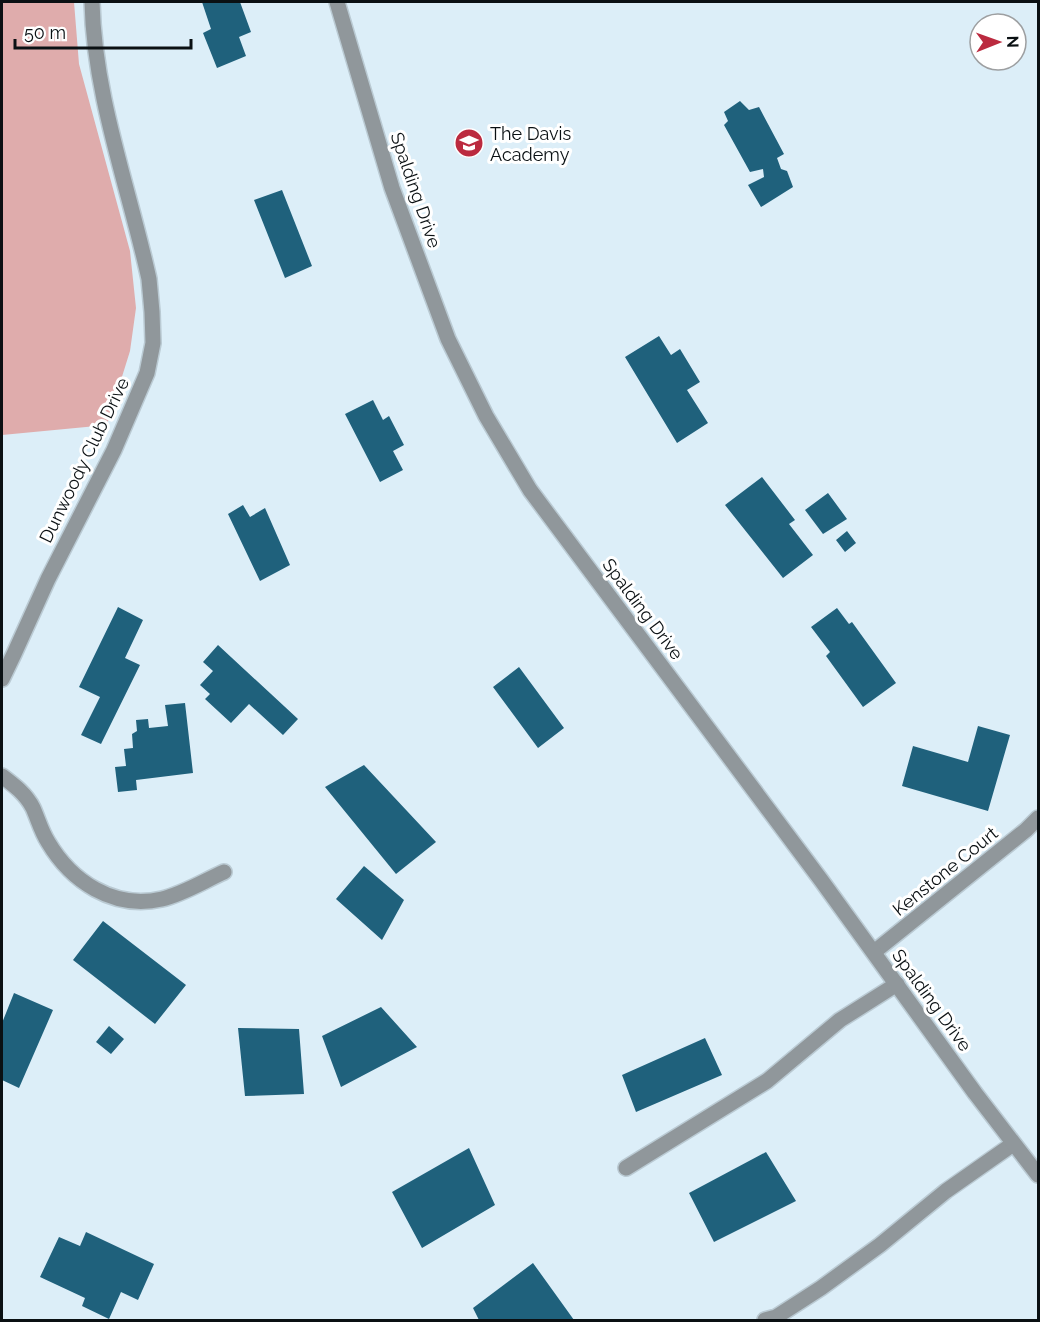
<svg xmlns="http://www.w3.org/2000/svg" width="1040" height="1322" font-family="Raleway,sans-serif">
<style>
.green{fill:#dfacac}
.building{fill:#1f617c}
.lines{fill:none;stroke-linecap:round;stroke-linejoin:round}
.minor-casing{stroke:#bacad3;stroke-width:18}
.tertiary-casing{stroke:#bacad3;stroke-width:18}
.minor{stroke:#90979b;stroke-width:15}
.tertiary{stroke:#90979b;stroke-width:15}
.labels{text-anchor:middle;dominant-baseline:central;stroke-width:6;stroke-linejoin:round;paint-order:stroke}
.poi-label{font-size:18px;fill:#0a1013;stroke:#fff;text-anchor:start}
.street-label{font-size:18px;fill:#0a1013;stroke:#fff}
</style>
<rect width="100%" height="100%" fill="#dceef8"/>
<path class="green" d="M2,2H74L79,64L130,251L136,308L130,351L107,425L2,435Z"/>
<path class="building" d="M202,2H240L251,32L239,37L246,56L217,68L203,33L211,29Z
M740,101L749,110L759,107L784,154L777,158L781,169L787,171L793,187L761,207L748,185L764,177L763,169L750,172L724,125L728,121L724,112Z
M282,190L312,266L285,278L254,200Z
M659,336L671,355L680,349L700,382L687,390L708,423L677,443L625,357Z
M373,400L383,420L389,416L404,445L393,451L403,470L380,482L345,414Z
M762,477L795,520L789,524L813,555L783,578L725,505Z
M828,493L847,519L823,534L805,510Z
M243,505L250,517L265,508L290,565L260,581L228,514Z
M847,531L856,543L845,552L836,540Z
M118,607L143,620L125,658L140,665L101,744L81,735L100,697L79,687Z
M837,608L849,624L852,622L896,683L863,707L826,656L830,652L811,627Z
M218,645L298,719L283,735L249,704L231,723L205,699L210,694L200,685L213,671L203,662Z
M519,667L564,728L538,748L493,687Z
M185,703L193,773L136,780L137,790L118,792L115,767L126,766L124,749L133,748L132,734L137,731L136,720L148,719L149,728L168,726L165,705Z
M978,726L1010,735L988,811L902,786L913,746L968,762Z
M364,765L436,842L396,874L325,787Z
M364,866L404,900L382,940L336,899Z
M103,921L186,985L155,1024L73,960Z
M14,993L53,1010L19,1088L2,1080V1023Z
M381,1007L417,1047L341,1087L322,1036Z
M109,1026L124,1039L111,1054L96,1042Z
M238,1028L299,1029L304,1094L245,1096Z
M705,1038L722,1075L636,1112L622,1075Z
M469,1148L495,1205L422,1248L392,1192Z
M766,1152L796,1201L714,1242L689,1193Z
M86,1232L154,1264L138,1300L121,1292L109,1319L82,1306L85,1298L40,1277L59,1237L80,1246Z
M533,1263L574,1320H479L473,1308Z"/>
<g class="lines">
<g class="minor-casing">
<path id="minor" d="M2,776C14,785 26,794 33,808C38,819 41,831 48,842C71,881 113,910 162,899C183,894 204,881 224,872
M874,952L1026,830L1038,818
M626,1168L767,1081L840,1020L897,984
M765,1320L776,1317L821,1288L880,1245L946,1191L1013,1144"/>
</g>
<g class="tertiary-casing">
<path id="tertiary" d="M337,2L392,188L448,339L486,416L530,490L821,880L975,1093L1038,1175
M2,679L14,654L48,579L114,450L147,373L153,343L152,312L149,279C129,188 94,96 92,2"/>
</g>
<use href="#minor" class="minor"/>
<use href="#tertiary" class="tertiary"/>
</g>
<defs>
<g id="school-disc" transform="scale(1.5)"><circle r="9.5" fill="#bb2a3f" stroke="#fff"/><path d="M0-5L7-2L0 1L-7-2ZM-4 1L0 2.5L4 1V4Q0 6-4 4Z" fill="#fff"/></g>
</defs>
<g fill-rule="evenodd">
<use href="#school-disc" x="469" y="143"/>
</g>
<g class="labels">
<g class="poi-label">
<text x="490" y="133">The Davis<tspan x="490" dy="21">Academy</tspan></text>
</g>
<g class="street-label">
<text transform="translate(416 190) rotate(71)">Spalding Drive</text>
<text transform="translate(84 460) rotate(-64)">Dunwoody Club Drive</text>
<text transform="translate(643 609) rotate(53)">Spalding Drive</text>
<text transform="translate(945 871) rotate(-39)">Kenstone Court</text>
<text transform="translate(932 1000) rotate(54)">Spalding Drive</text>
</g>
</g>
<rect width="1040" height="1322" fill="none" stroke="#0a1013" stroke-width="6"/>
<g transform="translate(998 42) rotate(89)"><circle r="28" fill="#ffffff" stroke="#9d9fa1" stroke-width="1.5"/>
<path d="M0-4.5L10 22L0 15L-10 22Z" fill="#bb2a3f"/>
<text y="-9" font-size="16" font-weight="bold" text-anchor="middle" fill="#0a1013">N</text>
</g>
<path d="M15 39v9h176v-9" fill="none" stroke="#0a1013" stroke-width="3"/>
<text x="24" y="39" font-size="18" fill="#0a1013" stroke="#ffffff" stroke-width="4.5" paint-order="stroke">50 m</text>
</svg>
